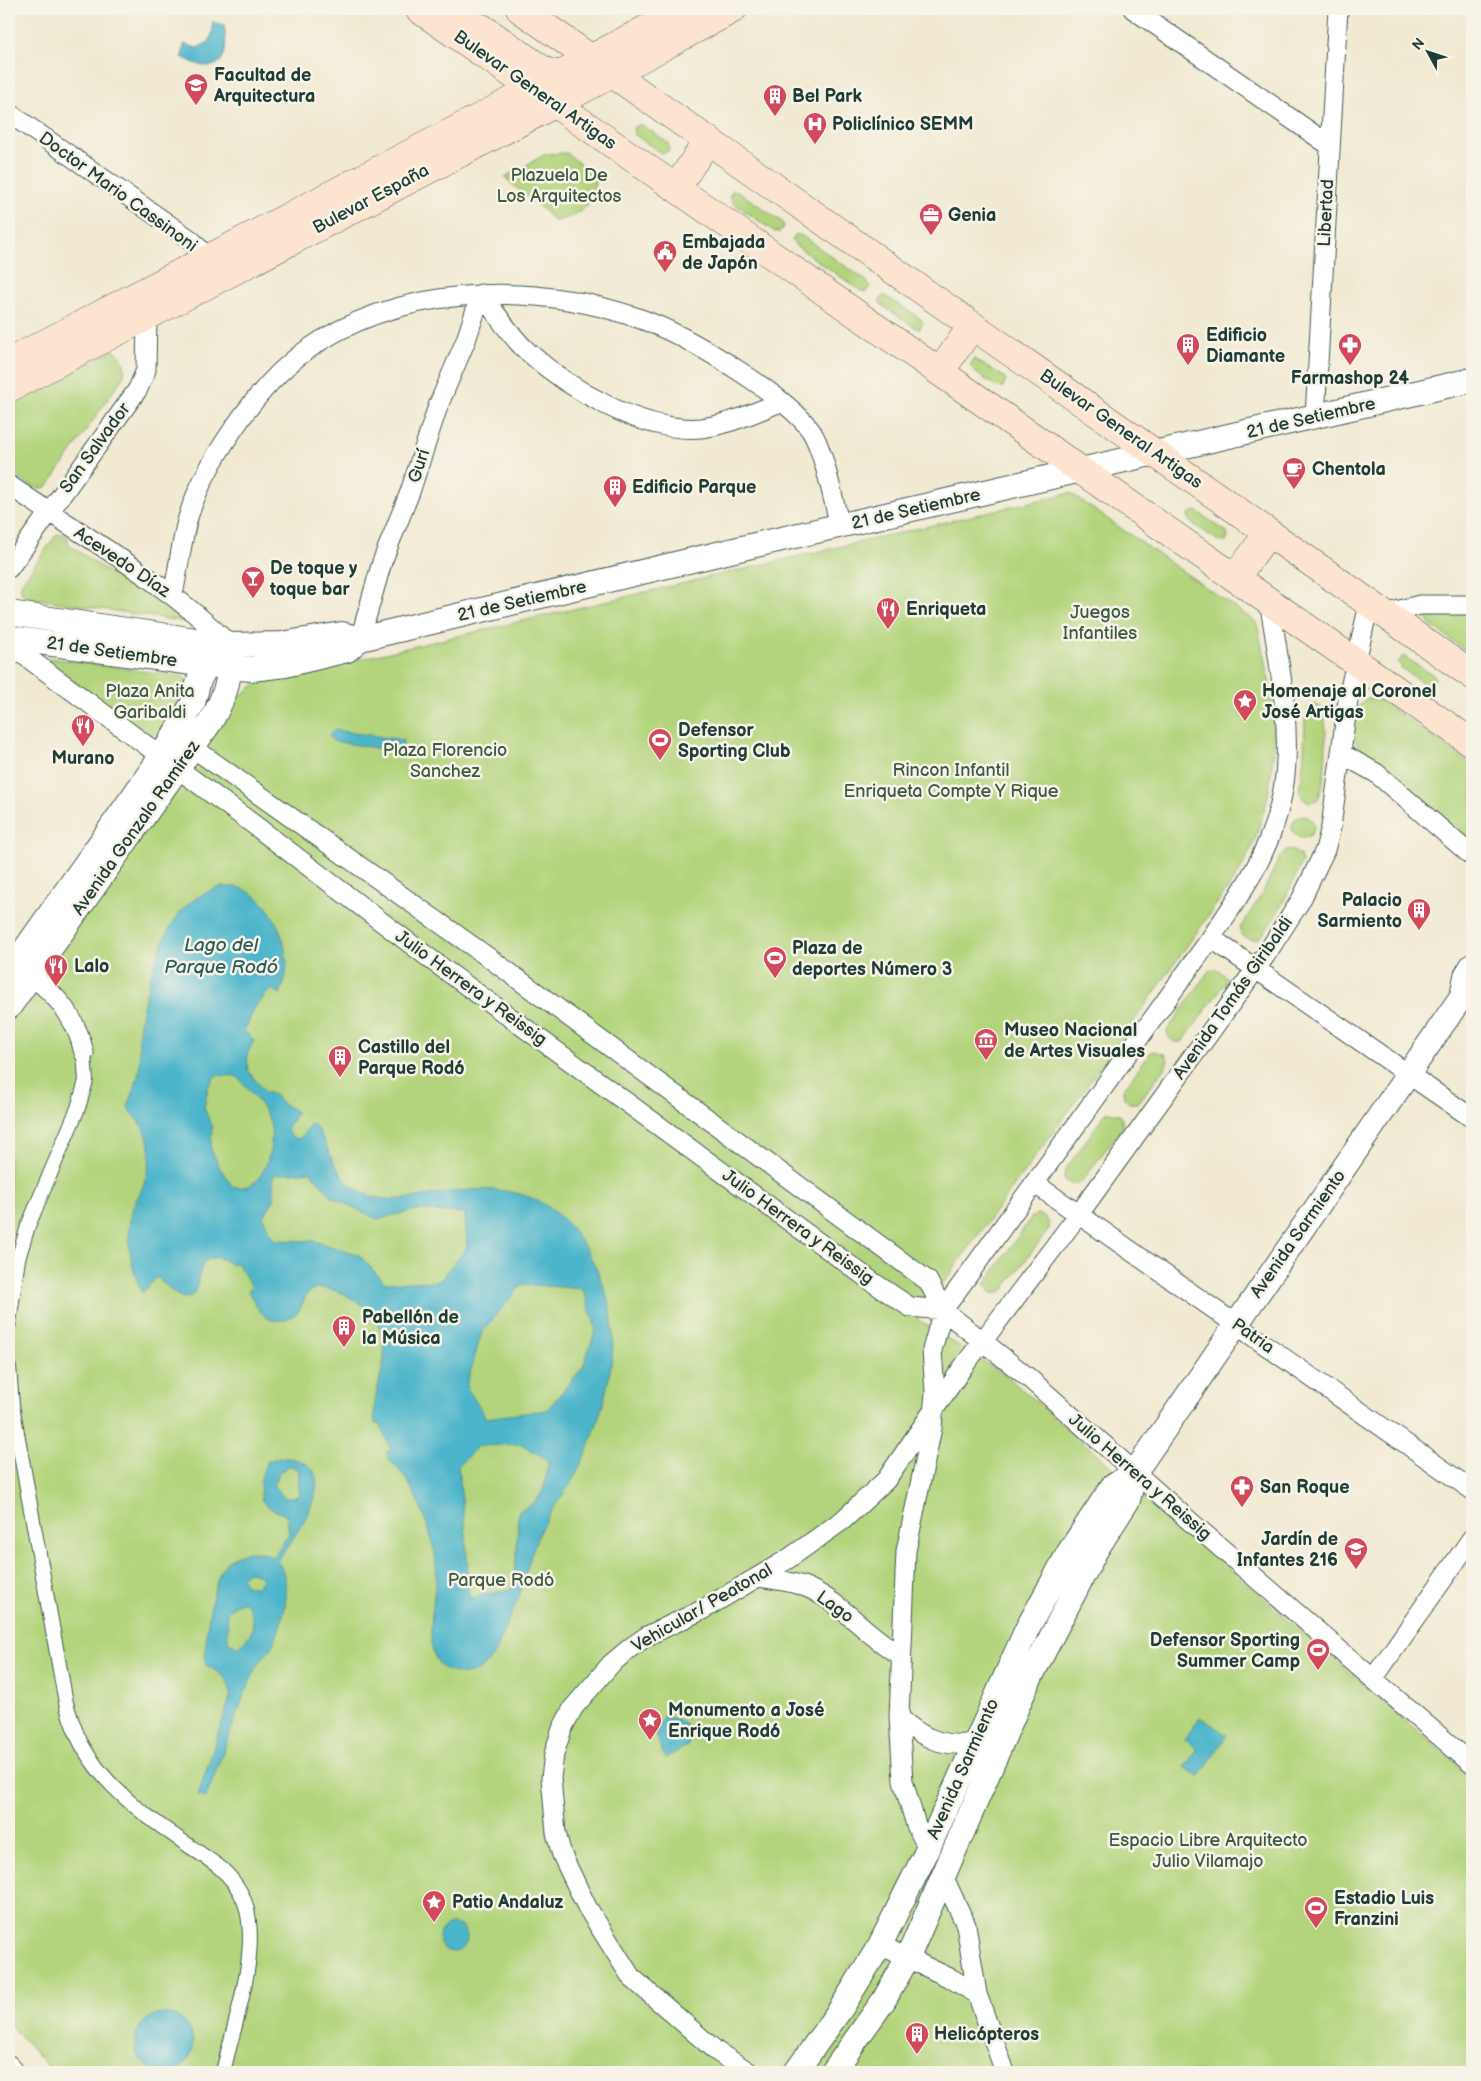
<svg xmlns="http://www.w3.org/2000/svg" width="1481" height="2081" font-family="'Balsamiq Sans',sans-serif">
<style>
.green{fill:#b3d47c;stroke:#698858}
.water{fill:#4db5cb;stroke:#367980;fill-rule:evenodd}
.lines{fill:none;stroke-linecap:round;stroke-linejoin:round}
.pedestrian-casing{stroke:#3e574c;stroke-width:16}
.minor-casing{stroke:#3e574c;stroke-width:21}
.tertiary-casing{stroke:#3e574c;stroke-width:26}
.secondary-casing{stroke:#3e574c;stroke-width:29}
.pedestrian{stroke:#fff;stroke-width:14}
.minor{stroke:#fff;stroke-width:19}
.tertiary{stroke:#fff;stroke-width:24}
.secondary{stroke:#fde4d1;stroke-width:28}
.labels{text-anchor:middle;dominant-baseline:central;stroke-width:5;stroke-linejoin:round;paint-order:stroke}
.poi-label{font-size:18px;font-weight:bold;fill:#1f3d34;stroke:#f7f3e8;text-anchor:start}
.street-label{font-size:18px;fill:#1f3d34;stroke:#f7f3e8}
.park-label{font-size:18px;fill:#3d5b42;stroke:#f7f3e8}
.water-label{font-size:19px;font-style:italic;fill:#2a5b5a;stroke:#f7f3e8}
</style>
<rect width="100%" height="100%" fill="#f7f3e8"/>
<filter id="ink" filterUnits="userSpaceOnUse"><feTurbulence type="fractalNoise" baseFrequency=".02" numOctaves="2"/><feDisplacementMap in="SourceGraphic" scale="10" xChannelSelector="R" yChannelSelector="G"/><feConvolveMatrix kernelMatrix="1 2 1 2 8 2 1 2 1" color-interpolation-filters="sRGB"/></filter>
<filter id="wash" filterUnits="userSpaceOnUse"><feTurbulence type="fractalNoise" baseFrequency=".0096" numOctaves="4" result="noise"/><feDisplacementMap in="SourceGraphic" scale="20" xChannelSelector="R" yChannelSelector="G"/><feGaussianBlur stdDeviation="1.12" result="paint"/><feColorMatrix in="noise" values="0 0 0 0 0 0 0 0 0 0 0 0 0 0 0 0 0 1.4 0 .05"/><feComposite in="paint" operator="in"/></filter>
<g filter="url(#wash)">
<rect width="100%" height="100%" fill="#f1e9d1"/>
<path class="green" d="M641,124L668,143L669,149L667,152L661,153L634,134L633,128Z
M567,153L595,177C595,206 580,216 554,221C540,204 520,193 505,177L546,154Z
M733,190L739,192L782,222L784,227L779,233L776,231L775,232L732,202L733,200L729,197Z
M796,234L802,236L868,282L867,283L870,286L866,292L861,291L795,245L796,244L792,241Z
M884,295L921,319L923,323L919,330L883,306V305L879,302Z
M113,350C124,356 127,366 123,377L48,486C36,494 19,477 9,470V402Z
M974,359L1004,377L1006,381L1002,388L998,385L997,387L973,371L974,369L970,366Z
M1070,493L1257,623L1272,696L1274,749L1268,797L1255,840L1240,871L1129,1028L917,1319L1010,1379L1472,1778V2072H53L9,2023V1022L240,696L257,683Z
M1196,511L1227,532L1228,538L1226,541L1220,542L1189,521L1188,514Z
M57,534H63L68,537V544L122,582H135L186,616V622L25,597L21,591V584Z
M1431,612L1472,613V655L1429,624L1428,619Z
M1403,656L1433,675L1435,679L1430,686L1426,685L1401,668L1402,666L1398,663Z
M49,658L184,677L187,681L183,698L160,739H153L46,661Z
M1368,698L1383,702L1472,765V843C1451,831 1360,758 1354,738C1350,724 1355,705 1368,698Z
M1315,704L1323,709C1328,726 1327,786 1317,800L1310,802L1303,799L1300,791L1304,756L1305,719L1309,708Z
M1292 827a11 11 0 1 1 22 0a11 11 0 1 1-22 0Z
M1291,850L1300,855L1302,862C1293,883 1275,922 1260,937C1257,940 1253,940 1249,939C1243,938 1241,933 1240,928L1261,896L1280,857L1286,851Z
M1212,969H1217L1226,977L1225,983L1184,1040L1181,1042C1173,1043 1168,1039 1167,1031L1208,972Z
M1153,1051L1165,1054L1168,1060L1166,1066L1138,1103H1129L1124,1098L1123,1090L1150,1053Z
M1109,1112L1119,1114L1122,1118V1128L1082,1181L1079,1184H1071L1064,1179L1065,1170L1105,1114Z
M1037,1214L1046,1218L1049,1223V1229L1003,1290L996,1294L991,1292L986,1287V1283L1031,1218Z"/>
<path class="water" d="M212,22L224,25C231,63 217,77 182,57L184,44L197,48L209,42L213,31Z
M334,730L403,740L400,752L333,741L329,735Z
M220,887C227,887 236,886 243,889C272,899 291,946 286,975C285,982 282,988 280,994L271,989L256,1006L244,1031L254,1040L247,1055L248,1071L264,1091L274,1095L283,1104L297,1112L287,1129L288,1133L296,1139C304,1138 306,1129 311,1123L314,1124C329,1144 332,1170 353,1187C375,1204 403,1200 429,1195C504,1183 553,1186 592,1260C601,1278 610,1300 612,1320C618,1366 597,1434 576,1474C567,1492 553,1506 544,1523C532,1545 527,1570 520,1594C516,1606 509,1616 505,1628C497,1649 489,1675 461,1674C454,1673 446,1671 441,1666C420,1645 439,1589 436,1562C434,1539 418,1496 405,1477C399,1469 389,1462 386,1452L391,1450L379,1423L375,1424C369,1385 400,1356 373,1316C365,1303 324,1279 310,1291C304,1296 303,1305 299,1311C295,1315 288,1319 282,1320C264,1325 255,1303 248,1291L252,1287L237,1263L231,1265C223,1257 209,1253 202,1266C197,1275 199,1303 181,1297C173,1294 164,1283 157,1277L142,1293C131,1270 126,1239 131,1214C133,1204 138,1198 142,1189C148,1174 153,1152 147,1136C143,1126 134,1116 128,1107C132,1096 137,1083 139,1071C141,1058 138,1045 139,1033C141,1003 160,937 179,914C189,900 204,893 220,887ZM216,1075L236,1076C247,1086 265,1108 270,1122C275,1142 267,1184 244,1187C240,1188 235,1187 232,1186L220,1168L211,1149L212,1126L204,1108L208,1087ZM310,1171L332,1197L377,1219L416,1210L465,1213L467,1247L440,1281L385,1283L359,1255L314,1241L274,1240L263,1217L274,1200L273,1175ZM522,1284L583,1289L596,1329L583,1367L547,1410L486,1418L466,1386L482,1332ZM521,1444L548,1460C545,1489 545,1499 518,1512L517,1552L512,1589L469,1598L466,1535L458,1466L478,1446Z
M279,1457C289,1458 299,1459 308,1465C335,1485 290,1543 277,1561C295,1584 283,1626 270,1650C268,1653 264,1656 262,1659C255,1669 251,1680 246,1690L206,1798L198,1795L230,1698C232,1679 221,1674 206,1665C203,1645 212,1578 226,1563C238,1550 259,1549 273,1557L289,1534L287,1516L270,1508L262,1501C259,1486 260,1476 267,1462ZM290,1465L299,1470V1496L285,1498L273,1485L279,1473ZM248,1572L256,1573L263,1579L255,1588L246,1585L241,1578ZM245,1601C257,1621 256,1632 238,1648L228,1641L227,1612L236,1604Z
M663,1716C680,1720 698,1724 687,1746L665,1758L656,1736Z
M1200,1717L1227,1735L1199,1777L1185,1767L1198,1748L1185,1739Z
M439 1938a14 14 0 1 1 28 0a14 14 0 1 1-28 0Z
M135 2043a29 29 0 1 1 58 0a29 29 0 1 1-58 0Z"/>
</g>
<g filter="url(#ink)">
<g class="lines">
<g class="pedestrian-casing">
<path id="pedestrian" d="M9,1323L18,1259L28,1226L78,1108L86,1081L84,1053
M9,1367L12,1405L66,1703C70,1717 75,1732 82,1745C111,1799 171,1832 218,1866C230,1876 240,1888 245,1903C261,1950 234,2024 223,2072"/>
</g>
<g class="minor-casing">
<path id="minor" d="M1133,9L1329,145
M9,113L191,240L208,258L214,268
M481,294C496,312 509,335 527,351C569,389 642,433 701,428C728,425 755,412 781,402
M1315,417L1338,9
M9,485C83,536 166,582 230,645
M9,568L138,389L146,370L147,317
M173,595C178,571 181,545 187,521C203,465 257,386 304,352C396,285 530,281 635,317C672,329 707,350 739,371C759,384 803,414 814,436C826,460 833,500 840,526
M1384,614L1420,605H1472
M360,639L382,562L410,492L438,406L466,340L481,294
M9,644L253,824L437,964L874,1283L910,1307L943,1310
M182,740L492,960L928,1281L943,1310L1030,1379L1193,1524L1472,1764
M1342,754L1376,773L1472,856
M1211,938L1472,1118
M20,967C52,990 76,1014 84,1053
M1034,1183L1472,1490
M759,1577C775,1580 793,1581 808,1588C844,1604 867,1637 901,1655
M1373,1679L1472,1538
M899,1717C921,1738 944,1748 975,1743
M928,1848L916,1825L903,1781L899,1717L906,1551L932,1428L935,1392L932,1350L943,1310L1211,938C1228,912 1248,885 1261,857C1270,838 1278,816 1282,795C1294,736 1279,660 1269,601
M944,1878L966,1925L977,1994L1005,2072
M880,1945L952,1979L977,1994
M9,2065L15,2072
M749,2072L716,2051L631,1977L587,1907L562,1855L556,1833L551,1778L554,1754L562,1729L573,1708L611,1664L630,1648L647,1636L702,1610L788,1559L843,1520L886,1480L963,1367L1079,1214L1265,956L1301,900L1325,850L1331,827L1349,693L1369,604"/>
</g>
<g class="tertiary-casing">
<path id="tertiary" d="M9,613L230,645L281,644L342,634L360,639
M9,638L207,665L252,669L285,665L347,650L360,639L751,546L1472,380
M9,972L161,757L193,703L199,680L207,665L216,653
M9,1007L211,721C228,691 230,678 230,645
M796,2072L842,2007L880,1945L925,1855L1027,1629L1069,1552L1112,1487L1135,1472
M833,2072L884,2000L908,1957L1027,1684L1096,1550L1128,1500L1135,1472L1462,996L1466,976L1472,966"/>
</g>
<g class="secondary-casing">
<path id="secondary" d="M419,9L1472,743
M520,9L1472,675
M444,18L482,28L546,72L571,76
M676,188L708,140
M9,362L496,109L684,9
M940,372L972,326
M9,388L612,74L733,9
M1236,577L1268,533"/>
</g>
<use href="#pedestrian" class="pedestrian"/>
<use href="#minor" class="minor"/>
<use href="#tertiary" class="tertiary"/>
<use href="#secondary" class="secondary"/>
</g>
</g>
<defs>
<g id="university-pin" transform="scale(1.25)"><path d="M0 17L-7.5 6A9.5 9.5 0 1 1 7.5 6Z" fill="#d1495b" stroke="#f7f3e8"/><path d="M0-5L7-2L0 1L-7-2ZM-4 1L0 2.5L4 1V4Q0 6-4 4Z" fill="#fff"/></g>
<g id="building-pin" transform="scale(1.25)"><path d="M0 17L-7.5 6A9.5 9.5 0 1 1 7.5 6Z" fill="#d1495b" stroke="#f7f3e8"/><path d="M-4-6H4V6H1V3H-1V6H-4ZM-2.5-4.3h1.7v1.8h-1.7ZM.8-4.3h1.7v1.8H.8ZM-2.5-1h1.7V.8h-1.7ZM.8-1h1.7V.8H.8Z" fill="#fff"/></g>
<g id="hospital-pin" transform="scale(1.25)"><path d="M0 17L-7.5 6A9.5 9.5 0 1 1 7.5 6Z" fill="#d1495b" stroke="#f7f3e8"/><path d="M-5-5h3v3.5h4V-5h3V5h-3V1.5h-4V5h-3Z" fill="#fff"/></g>
<g id="office-pin" transform="scale(1.25)"><path d="M0 17L-7.5 6A9.5 9.5 0 1 1 7.5 6Z" fill="#d1495b" stroke="#f7f3e8"/><path d="M-6-3h4V-5.5h4V-3h4V5H-6ZM-1-4.5V-3h2v-1.5ZM-6 0V1H6V0Z" fill="#fff"/></g>
<g id="civic-pin" transform="scale(1.25)"><path d="M0 17L-7.5 6A9.5 9.5 0 1 1 7.5 6Z" fill="#d1495b" stroke="#f7f3e8"/><path d="M-.6-6.5H3V-4.5H.6V-3L4-1V1h2V6H-6V1h2V-1L-.6-3ZM-1.2 2.5V6h2.4V2.5Z" fill="#fff"/></g>
<g id="pharmacy-pin" transform="scale(1.25)"><path d="M0 17L-7.5 6A9.5 9.5 0 1 1 7.5 6Z" fill="#d1495b" stroke="#f7f3e8"/><path d="M-2-6h4v4h4v4h-4v4h-4v-4h-4v-4h4Z" fill="#fff"/></g>
<g id="cafe-pin" transform="scale(1.25)"><path d="M0 17L-7.5 6A9.5 9.5 0 1 1 7.5 6Z" fill="#d1495b" stroke="#f7f3e8"/><path d="M-5.5-4.5H6V0H3Q3 3.5 0 3.5H-2.5Q-5.5 3.5-5.5 0ZM3-3.2v2h1.7v-2ZM-6 4.5H4V6H-6Z" fill="#fff"/></g>
<g id="bar-pin" transform="scale(1.25)"><path d="M0 17L-7.5 6A9.5 9.5 0 1 1 7.5 6Z" fill="#d1495b" stroke="#f7f3e8"/><path d="M-6-5H6L.8 .8V4.5H3.5V6h-7V4.5H-.8V.8Z" fill="#fff"/></g>
<g id="restaurant-pin" transform="scale(1.25)"><path d="M0 17L-7.5 6A9.5 9.5 0 1 1 7.5 6Z" fill="#d1495b" stroke="#f7f3e8"/><path d="M-5-6h1v4h1v-4h1v4h1v-4h1v5L-1.5 .5V6h-2V.5L-5-1ZM5-6V6H3V1.5H1.5Q1.5-4 5-6Z" fill="#fff"/></g>
<g id="sight-pin" transform="scale(1.25)"><path d="M0 17L-7.5 6A9.5 9.5 0 1 1 7.5 6Z" fill="#d1495b" stroke="#f7f3e8"/><path d="M0-6L1.8-2.2L6-1.7L2.9 1.2L3.7 5.4L0 3.3L-3.7 5.4L-2.9 1.2L-6-1.7L-1.8-2.2Z" fill="#fff"/></g>
<g id="stadium-pin" transform="scale(1.25)"><path d="M0 17L-7.5 6A9.5 9.5 0 1 1 7.5 6Z" fill="#d1495b" stroke="#f7f3e8"/><path d="M0-5a6.5 5 0 1 0 0 10a6.5 5 0 1 0 0-10ZM-3.5-1.8h7v3.6h-7Z" fill="#fff"/></g>
<g id="museum-pin" transform="scale(1.25)"><path d="M0 17L-7.5 6A9.5 9.5 0 1 1 7.5 6Z" fill="#d1495b" stroke="#f7f3e8"/><path d="M0-6L6-3V-2H-6V-3ZM-5-1h2V3h-2ZM-1-1h2V3h-2ZM3-1h2V3H3ZM-6 4H6V6H-6Z" fill="#fff"/></g>
<g id="school-pin" transform="scale(1.25)"><path d="M0 17L-7.5 6A9.5 9.5 0 1 1 7.5 6Z" fill="#d1495b" stroke="#f7f3e8"/><path d="M0-5L7-2L0 1L-7-2ZM-4 1L0 2.5L4 1V4Q0 6-4 4Z" fill="#fff"/></g>
</defs>
<g fill-rule="evenodd">
<use href="#university-pin" x="196" y="85"/>
<use href="#building-pin" x="775" y="96"/>
<use href="#hospital-pin" x="815" y="124"/>
<use href="#office-pin" x="931" y="215"/>
<use href="#civic-pin" x="665" y="252"/>
<use href="#building-pin" x="1188" y="345"/>
<use href="#pharmacy-pin" x="1350" y="345"/>
<use href="#cafe-pin" x="1294" y="469"/>
<use href="#building-pin" x="615" y="487"/>
<use href="#bar-pin" x="253" y="578"/>
<use href="#restaurant-pin" x="888" y="609"/>
<use href="#sight-pin" x="1245" y="701"/>
<use href="#restaurant-pin" x="83" y="726"/>
<use href="#stadium-pin" x="660" y="740"/>
<use href="#building-pin" x="1419" y="910"/>
<use href="#stadium-pin" x="775" y="958"/>
<use href="#restaurant-pin" x="56" y="966"/>
<use href="#museum-pin" x="986" y="1040"/>
<use href="#building-pin" x="340" y="1057"/>
<use href="#building-pin" x="344" y="1327"/>
<use href="#pharmacy-pin" x="1242" y="1487"/>
<use href="#school-pin" x="1356" y="1549"/>
<use href="#stadium-pin" x="1318" y="1650"/>
<use href="#sight-pin" x="650" y="1720"/>
<use href="#sight-pin" x="434" y="1902"/>
<use href="#stadium-pin" x="1316" y="1908"/>
<use href="#building-pin" x="917" y="2034"/>
</g>
<g class="labels">
<g class="poi-label">
<text x="214" y="75">Facultad de<tspan x="214" dy="21">Arquitectura</tspan></text>
<text x="792" y="96">Bel Park</text>
<text x="832" y="124">Policlínico SEMM</text>
<text x="948" y="215">Genia</text>
<text x="682" y="242">Embajada<tspan x="682" dy="21">de Japón</tspan></text>
<text x="1206" y="335">Edificio<tspan x="1206" dy="21">Diamante</tspan></text>
<text x="1350" y="378" text-anchor="middle">Farmashop 24</text>
<text x="1312" y="469">Chentola</text>
<text x="632" y="487">Edificio Parque</text>
<text x="270" y="568">De toque y<tspan x="270" dy="21">toque bar</tspan></text>
<text x="906" y="609">Enriqueta</text>
<text x="1262" y="691">Homenaje al Coronel<tspan x="1262" dy="21">José Artigas</tspan></text>
<text x="678" y="730">Defensor<tspan x="678" dy="21">Sporting Club</tspan></text>
<text x="83" y="758" text-anchor="middle">Murano</text>
<text x="1402" y="900" text-anchor="end">Palacio<tspan x="1402" dy="21">Sarmiento</tspan></text>
<text x="792" y="948">Plaza de<tspan x="792" dy="21">deportes Número 3</tspan></text>
<text x="74" y="966">Lalo</text>
<text x="1004" y="1030">Museo Nacional<tspan x="1004" dy="21">de Artes Visuales</tspan></text>
<text x="358" y="1047">Castillo del<tspan x="358" dy="21">Parque Rodó</tspan></text>
<text x="362" y="1317">Pabellón de<tspan x="362" dy="21">la Música</tspan></text>
<text x="1260" y="1487">San Roque</text>
<text x="1338" y="1539" text-anchor="end">Jardín de<tspan x="1338" dy="21">Infantes 216</tspan></text>
<text x="1300" y="1640" text-anchor="end">Defensor Sporting<tspan x="1300" dy="21">Summer Camp</tspan></text>
<text x="668" y="1710">Monumento a José<tspan x="668" dy="21">Enrique Rodó</tspan></text>
<text x="1334" y="1898">Estadio Luis<tspan x="1334" dy="21">Franzini</tspan></text>
<text x="452" y="1902">Patio Andaluz</text>
<text x="934" y="2034">Helicópteros</text>
</g>
<g class="street-label">
<text transform="translate(535 90) rotate(35)">Bulevar General Artigas</text>
<text transform="translate(118 192) rotate(36)">Doctor Mario Cassinoni</text>
<text transform="translate(371 199) rotate(-28)">Bulevar España</text>
<text transform="translate(1326 213) rotate(-87)">Libertad</text>
<text transform="translate(1311 418) rotate(-13)">21 de Setiembre</text>
<text transform="translate(1121 429) rotate(35)">Bulevar General Artigas</text>
<text transform="translate(95 448) rotate(-54)">San Salvador</text>
<text transform="translate(419 466) rotate(-72)">Gurí</text>
<text transform="translate(916 509) rotate(-13)">21 de Setiembre</text>
<text transform="translate(122 562) rotate(34)">Acevedo Díaz</text>
<text transform="translate(522 601) rotate(-13)">21 de Setiembre</text>
<text transform="translate(112 652) rotate(8)">21 de Setiembre</text>
<text transform="translate(136 828) rotate(-55)">Avenida Gonzalo Ramírez</text>
<text transform="translate(471 988) rotate(36)">Julio Herrera y Reissig</text>
<text transform="translate(1233 998) rotate(-55)">Avenida Tomás Giribaldi</text>
<text transform="translate(798 1227) rotate(36)">Julio Herrera y Reissig</text>
<text transform="translate(1298 1234) rotate(-55)">Avenida Sarmiento</text>
<text transform="translate(1253 1336) rotate(35)">Patria</text>
<text transform="translate(1140 1477) rotate(41)">Julio Herrera y Reissig</text>
<text transform="translate(835 1607) rotate(36)">Lago</text>
<text transform="translate(702 1608) rotate(-30)">Vehicular/ Peatonal</text>
<text transform="translate(963 1769) rotate(-66)">Avenida Sarmiento</text>
</g>
<g class="park-label">
<text x="559" y="175">Plazuela De<tspan x="559" dy="21">Los Arquitectos</tspan></text>
<text x="1100" y="612">Juegos<tspan x="1100" dy="21">Infantiles</tspan></text>
<text x="150" y="691">Plaza Anita<tspan x="150" dy="21">Garibaldi</tspan></text>
<text x="445" y="750">Plaza Florencio<tspan x="445" dy="21">Sanchez</tspan></text>
<text x="951" y="770">Rincon Infantil<tspan x="951" dy="21">Enriqueta Compte Y Rique</tspan></text>
<text x="501" y="1580">Parque Rodó</text>
<text x="1208" y="1840">Espacio Libre Arquitecto<tspan x="1208" dy="21">Julio Vilamajo</tspan></text>
</g>
<g class="water-label">
<text x="221" y="945">Lago del<tspan x="221" dy="22">Parque Rodó</tspan></text>
</g>
</g>
<rect width="1481" height="2081" fill="none" stroke="#f7f3e8" stroke-width="30"/>
<g transform="translate(1428 52) rotate(310)" stroke="#f7f3e8" stroke-width="4" paint-order="stroke">
<path d="M0-4L9 19L0 12L-9 19Z" fill="#1f3d34"/>
<text y="-8" font-size="14" font-weight="bold" text-anchor="middle" fill="#1f3d34">N</text>
</g>
</svg>
